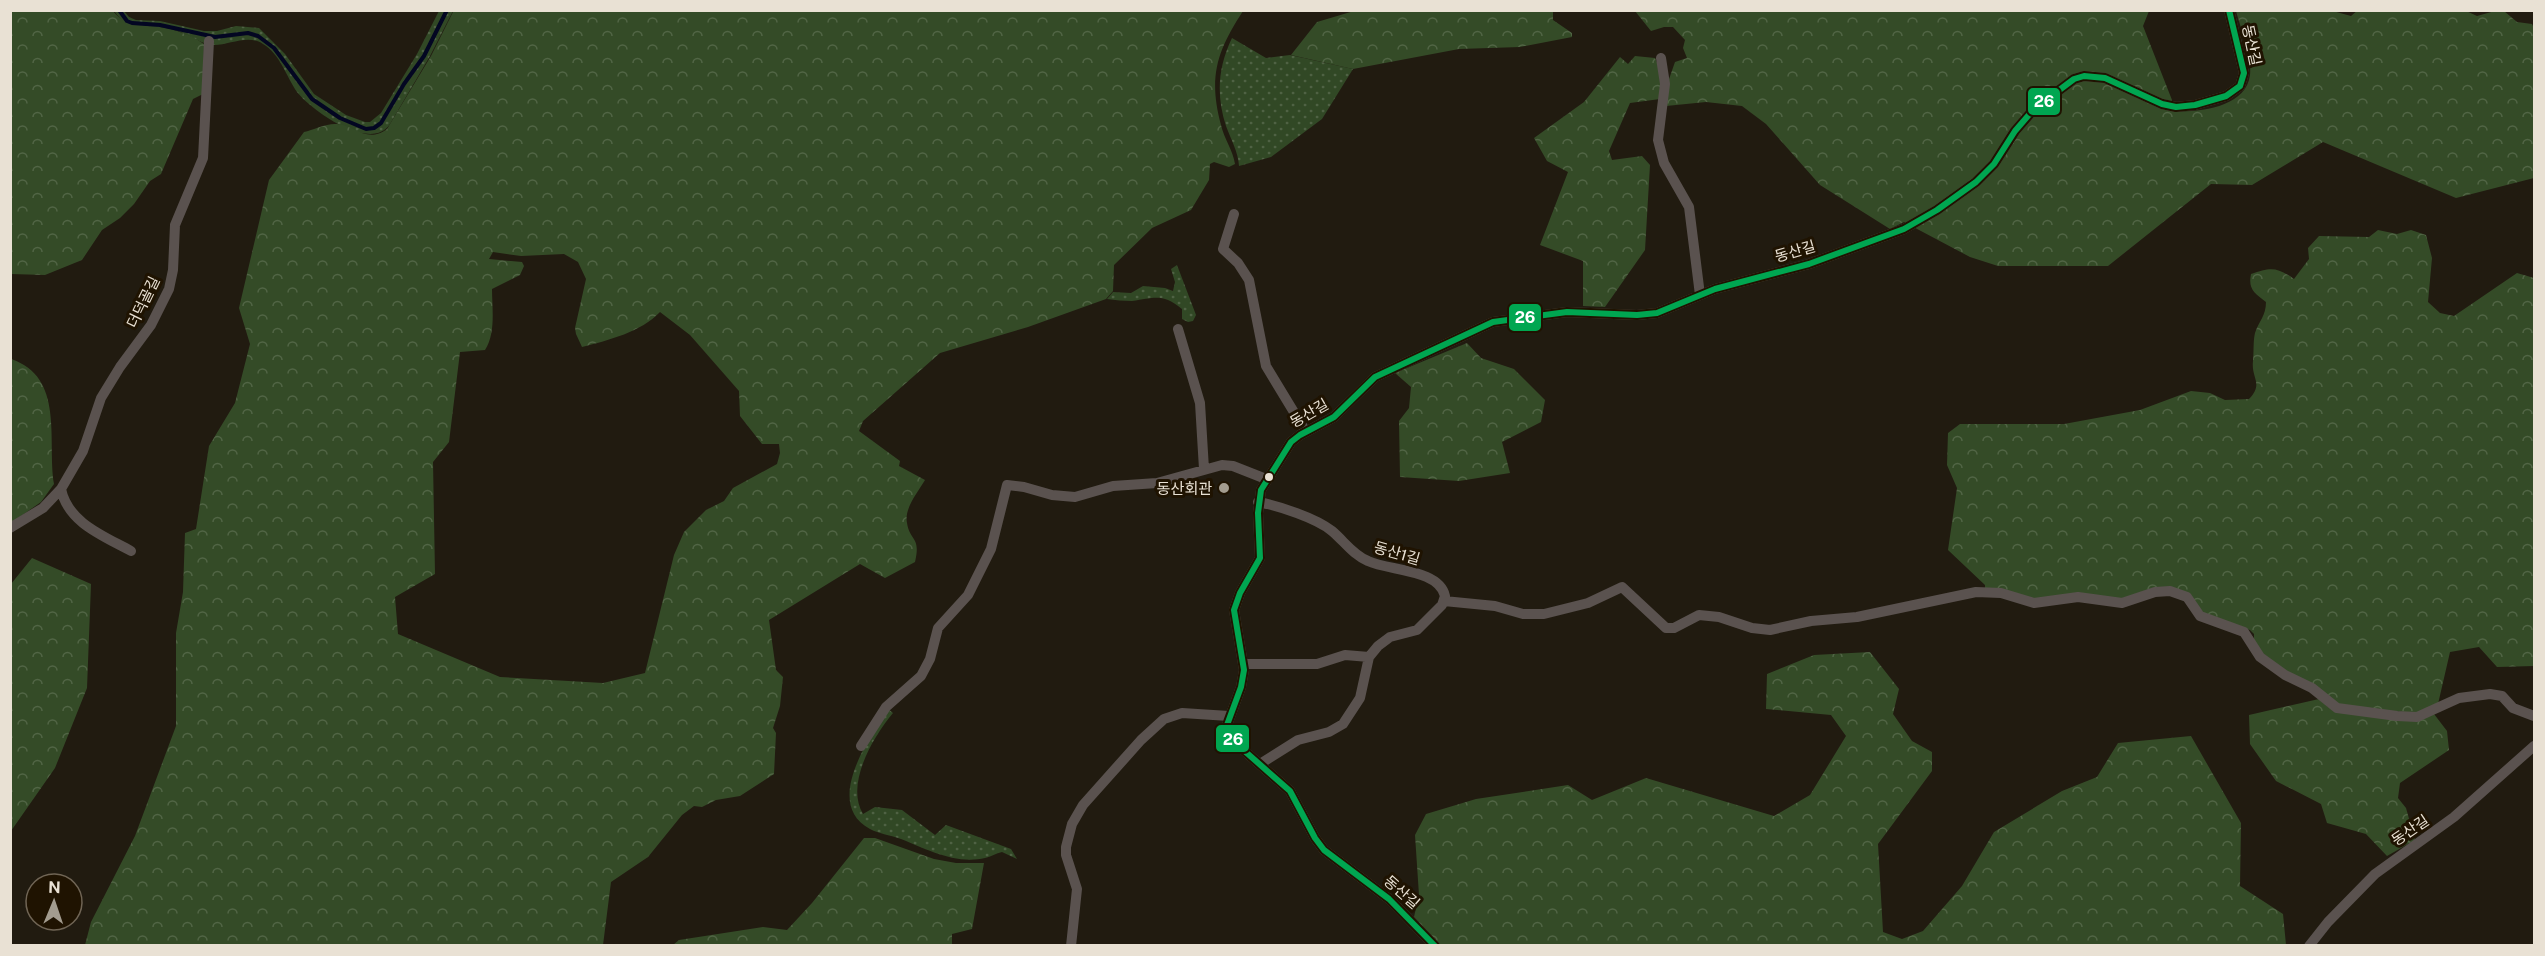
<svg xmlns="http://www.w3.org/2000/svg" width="2545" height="956" font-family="'Public Sans','Noto Sans KR',sans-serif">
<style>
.grass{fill:url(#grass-dots)}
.forest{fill:url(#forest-crowns);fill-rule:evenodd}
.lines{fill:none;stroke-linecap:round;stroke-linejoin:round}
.stream{stroke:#030622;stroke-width:4}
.street{stroke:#5a524f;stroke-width:10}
.bus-1-casing{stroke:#1f1301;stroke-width:10}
.bus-1{stroke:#00a651;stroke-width:6}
.bus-dot{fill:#e9e1d4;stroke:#1f1301;stroke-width:2}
.poi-dot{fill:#a39c8f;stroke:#1f1301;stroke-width:2}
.labels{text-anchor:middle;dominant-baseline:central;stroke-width:6;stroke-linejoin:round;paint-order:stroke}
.street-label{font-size:15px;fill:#e9e1d4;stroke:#1f1301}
.poi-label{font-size:15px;fill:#e9e1d4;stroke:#1f1301;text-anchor:end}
.line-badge{stroke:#1f1301;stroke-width:2}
.badge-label{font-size:16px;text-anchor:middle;font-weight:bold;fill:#fff}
</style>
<defs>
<pattern id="grass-dots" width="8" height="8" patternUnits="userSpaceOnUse" patternTransform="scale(1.5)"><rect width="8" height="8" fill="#314825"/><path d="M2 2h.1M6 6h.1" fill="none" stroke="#4f6244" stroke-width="1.8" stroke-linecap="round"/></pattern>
<pattern id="forest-crowns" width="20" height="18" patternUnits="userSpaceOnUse" patternTransform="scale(1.5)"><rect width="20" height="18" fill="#344b27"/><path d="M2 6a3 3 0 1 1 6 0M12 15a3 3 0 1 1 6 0" fill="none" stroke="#516545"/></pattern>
</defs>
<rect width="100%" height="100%" fill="#211b10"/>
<path class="grass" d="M114,11H124L129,17L136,20L160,21L204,31H217L236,26L259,28L285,54L314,94L346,115L365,122H370L381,113L417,54L439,11H453L430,56L390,124C371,153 312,111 297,92C286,76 280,54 263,44C248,34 230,45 214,45C202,45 185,32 172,29C158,25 144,29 131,25C123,23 119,17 114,11Z
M1232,38L1266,58L1290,55L1353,69L1322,119L1271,157L1239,166C1238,151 1231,140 1226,126C1216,95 1218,67 1232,38Z
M1177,265L1196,315L1193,321L1188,322L1182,319V309C1162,293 1155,298 1132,301C1124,301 1115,300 1107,299L1113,292L1131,293L1143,286L1165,288L1173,291L1175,282L1171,269Z
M888,709L893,713C873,737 845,784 863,814L875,807L902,810L935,835L946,825L1011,849L1017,859L1002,852C996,853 991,857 985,858C956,865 926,849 901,839C891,835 879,834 870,829C823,804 869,738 888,709Z"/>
<path class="forest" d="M454,10L1243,11C1217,51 1208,77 1221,125C1224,139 1233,150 1235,164L1229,167L1214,162L1210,164L1209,180L1191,210L1152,228L1114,265L1113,291L1106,299L1028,327L940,353L863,421L859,431L900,461L899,466L925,480C918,492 904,508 907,523C910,542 921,536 915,562L885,578L860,564L769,620L776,670L783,677L780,706L773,728L776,733L774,774L740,796L716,800L702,807L694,806L682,815L648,857L611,882L603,945H85L91,922L135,836L176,726V633L183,592L185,533L196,529L209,446L235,403L250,344L239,308L269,180L304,132C313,130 327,123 337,124C354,125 367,144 387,129L431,56ZM493,252L521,256L564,254L578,262L586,279L575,328L576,334L582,347C609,340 641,332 660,312L690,335L739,391L740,416L762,444H779L780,453L777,464L733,488L724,501L706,510L684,532L674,555L645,673L603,683L500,677L398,634L395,597L435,574L433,462L449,442L460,352L485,350C496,333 492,308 492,289L520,275L524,266L522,262L489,259Z
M2329,10L2351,16L2358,10H2464L2477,16L2495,11H2504L2517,22L2532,24L2534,28V178L2456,198L2323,142L2252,185L2211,184L2108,266H1998L1970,257L1904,222L1890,229L1820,185L1766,124L1742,106L1706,102L1666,106L1668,82L1675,62L1687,58L1683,48L1685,40L1673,27H1664L1651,31L1635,11H2149L2143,26L2172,100L2171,111C2197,113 2246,108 2250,75C2252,55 2241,30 2236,11Z
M11,11H113C127,28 139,25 160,27C175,29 191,35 204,44L203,94L193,99L161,174L150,181L134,204L120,218L102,230L82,260L45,275L11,274Z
M1354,11H1553V20L1572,33V37L1520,47L1459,49L1353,69L1291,55L1317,22Z
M1635,56L1655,58C1662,72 1660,84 1660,99L1630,103L1609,151L1612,160L1642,156L1650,165L1645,250L1605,307L1583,306V261L1540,245L1568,172L1547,161L1534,138L1584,102L1620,57L1628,64Z
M2378,230L2397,234L2411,230L2426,235L2432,258L2428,302L2440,313L2454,316L2517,273L2534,278V666L2497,667L2479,647L2450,652L2438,704L2420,714L2342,707L2261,654L2254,643V634L2250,630L2207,617L2186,592L2129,599L2034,600L1985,589V585L1948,550L1957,488L1947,465L1948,433L1960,424H2064L2140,410L2191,391L2210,393L2225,400L2249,399C2264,383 2251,379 2253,361C2254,352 2253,341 2255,333C2259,321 2266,316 2266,302C2254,293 2248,289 2251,274C2271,267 2277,267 2294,279L2309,259L2308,248L2319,236L2369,237Z
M1467,343L1481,358L1514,369L1545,400L1541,422L1502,442L1510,473L1459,481L1400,477L1399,421L1409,408L1411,387L1395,373Z
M11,359C65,377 47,440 54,484L41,502L11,523Z
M32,558L91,584L87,688L55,768L11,831V584Z
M1870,652L1899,689L1893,714L1912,741L1932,752V771L1878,844L1883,932L1902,939L1923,931L1962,886L1994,832L2062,791L2097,777L2118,743L2191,736L2241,823L2240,886L2283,914L2286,945L1441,946L1414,917L1419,895L1415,835L1426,814L1476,799L1568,785L1592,800L1646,778L1774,816L1810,795L1846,736L1831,715L1766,709L1767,674L1814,655Z
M2319,699L2328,707L2434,714L2447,731L2449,750L2400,783L2398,798L2406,808L2415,840L2387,856L2366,834L2327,823L2321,804L2276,781L2250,744L2249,715Z
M864,838H875L934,859L956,863H984L972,929L952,934V945H673L679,940L763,927L787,930L812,903Z"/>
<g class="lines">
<path class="stream" d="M119,10L127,21L132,23L160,25L215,37L248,33L258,36L274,48L312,99L340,118L366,129L374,128L381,123L404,84L424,56L447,10"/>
<path class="street" d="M1661,58L1665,84L1658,140L1664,163L1689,207L1700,295
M1234,214L1223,249L1238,263L1249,280L1266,366L1306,432
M1178,329L1200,403L1204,469
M61,489C68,523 104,536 131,551
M1258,502C1279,506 1316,518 1332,531C1344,541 1353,555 1368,561C1389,571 1439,569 1445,596L1442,605L1417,630L1390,637L1378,646L1369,657L1360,698L1343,724L1329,732L1298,740L1260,764
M10,528L43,508L61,489L83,451L101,398L120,367L151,325L169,289L173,270L175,225L203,158L209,41
M1444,601L1495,606L1523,614H1544L1588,603L1622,587L1666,628H1674L1699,615L1719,617L1752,628L1770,630L1811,621L1857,617L1976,592L2001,593L2034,603L2078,597L2122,603L2155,592L2170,591L2187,597L2200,616L2244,632L2260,657L2285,675L2312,688L2337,708L2397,716L2417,717L2459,698L2490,694L2502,696L2513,708L2534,716
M1244,664H1317L1345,655L1369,657
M861,746L886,707L921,676L930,659L938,628L968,595L991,549L1007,485L1024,487L1052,495L1075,497L1113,486L1157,483L1222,465L1233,466L1266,479
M1071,946L1077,889L1066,855V847L1072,824L1083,805L1141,740L1164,719L1182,713L1229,716
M1435,946L1389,899L1324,850L1315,838L1290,791L1240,747L1232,738L1227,725L1241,687L1244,670L1234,610L1240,593L1260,558L1258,513L1261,490L1291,442L1300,435L1334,417L1375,377L1493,322L1567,312L1637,315L1657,313L1715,289L1809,264L1904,229L1937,210L1976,182L1994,164L2015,131L2034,109L2074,79L2084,76L2105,78L2162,104L2176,107L2195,105L2226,96L2240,86L2244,73L2229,10
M2309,946L2328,922L2375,874L2454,817L2534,746"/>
<g class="bus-1-casing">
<path id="bus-1" d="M1435,946L1389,899L1324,850L1315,838L1290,791L1240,747L1232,738L1227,725L1241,687L1244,670L1234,610L1240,593L1260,558L1258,513L1261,490L1291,442L1300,435L1334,417L1375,377L1493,322L1567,312L1637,315L1657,313L1715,289L1809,264L1904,229L1937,210L1976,182L1994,164L2015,131L2034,109L2074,79L2084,76L2105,78L2162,104L2176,107L2195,105L2226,96L2240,86L2244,73L2229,10"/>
</g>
<use href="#bus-1" class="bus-1"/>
</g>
<circle class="bus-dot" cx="1269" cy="477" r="5"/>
<circle class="poi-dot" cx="1224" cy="488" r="6"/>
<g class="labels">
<g class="street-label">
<text transform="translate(2252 45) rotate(78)">동산길</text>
<text transform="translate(1795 251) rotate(-16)">동산길</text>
<text transform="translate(143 302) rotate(-64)">더덕골길</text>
<text transform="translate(1309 413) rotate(-30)">동산길</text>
<text transform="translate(1397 553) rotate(16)">동산1길</text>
<text transform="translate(2410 830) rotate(-34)">동산길</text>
<text transform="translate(1402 892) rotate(41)">동산길</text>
</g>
<g class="poi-label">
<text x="1212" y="488">동산회관</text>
</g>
</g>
<g class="line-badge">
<rect x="2027" y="87" width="34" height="29" rx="6" fill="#00a651"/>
<rect x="1508" y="303" width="34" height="29" rx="6" fill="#00a651"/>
<rect x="1215" y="724" width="35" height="29" rx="6" fill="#00a651"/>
</g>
<g class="badge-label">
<text x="2044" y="107">26</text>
<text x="1525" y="323">26</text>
<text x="1233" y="745">26</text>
</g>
<rect width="2545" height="956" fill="none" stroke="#e9e1d4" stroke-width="24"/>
<g transform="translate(54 902) rotate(2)"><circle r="28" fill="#1f1301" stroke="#706555" stroke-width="1.5"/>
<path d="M0-4.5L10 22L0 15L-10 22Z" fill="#a39c8f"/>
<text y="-9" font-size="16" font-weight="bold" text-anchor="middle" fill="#e9e1d4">N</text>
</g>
</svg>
